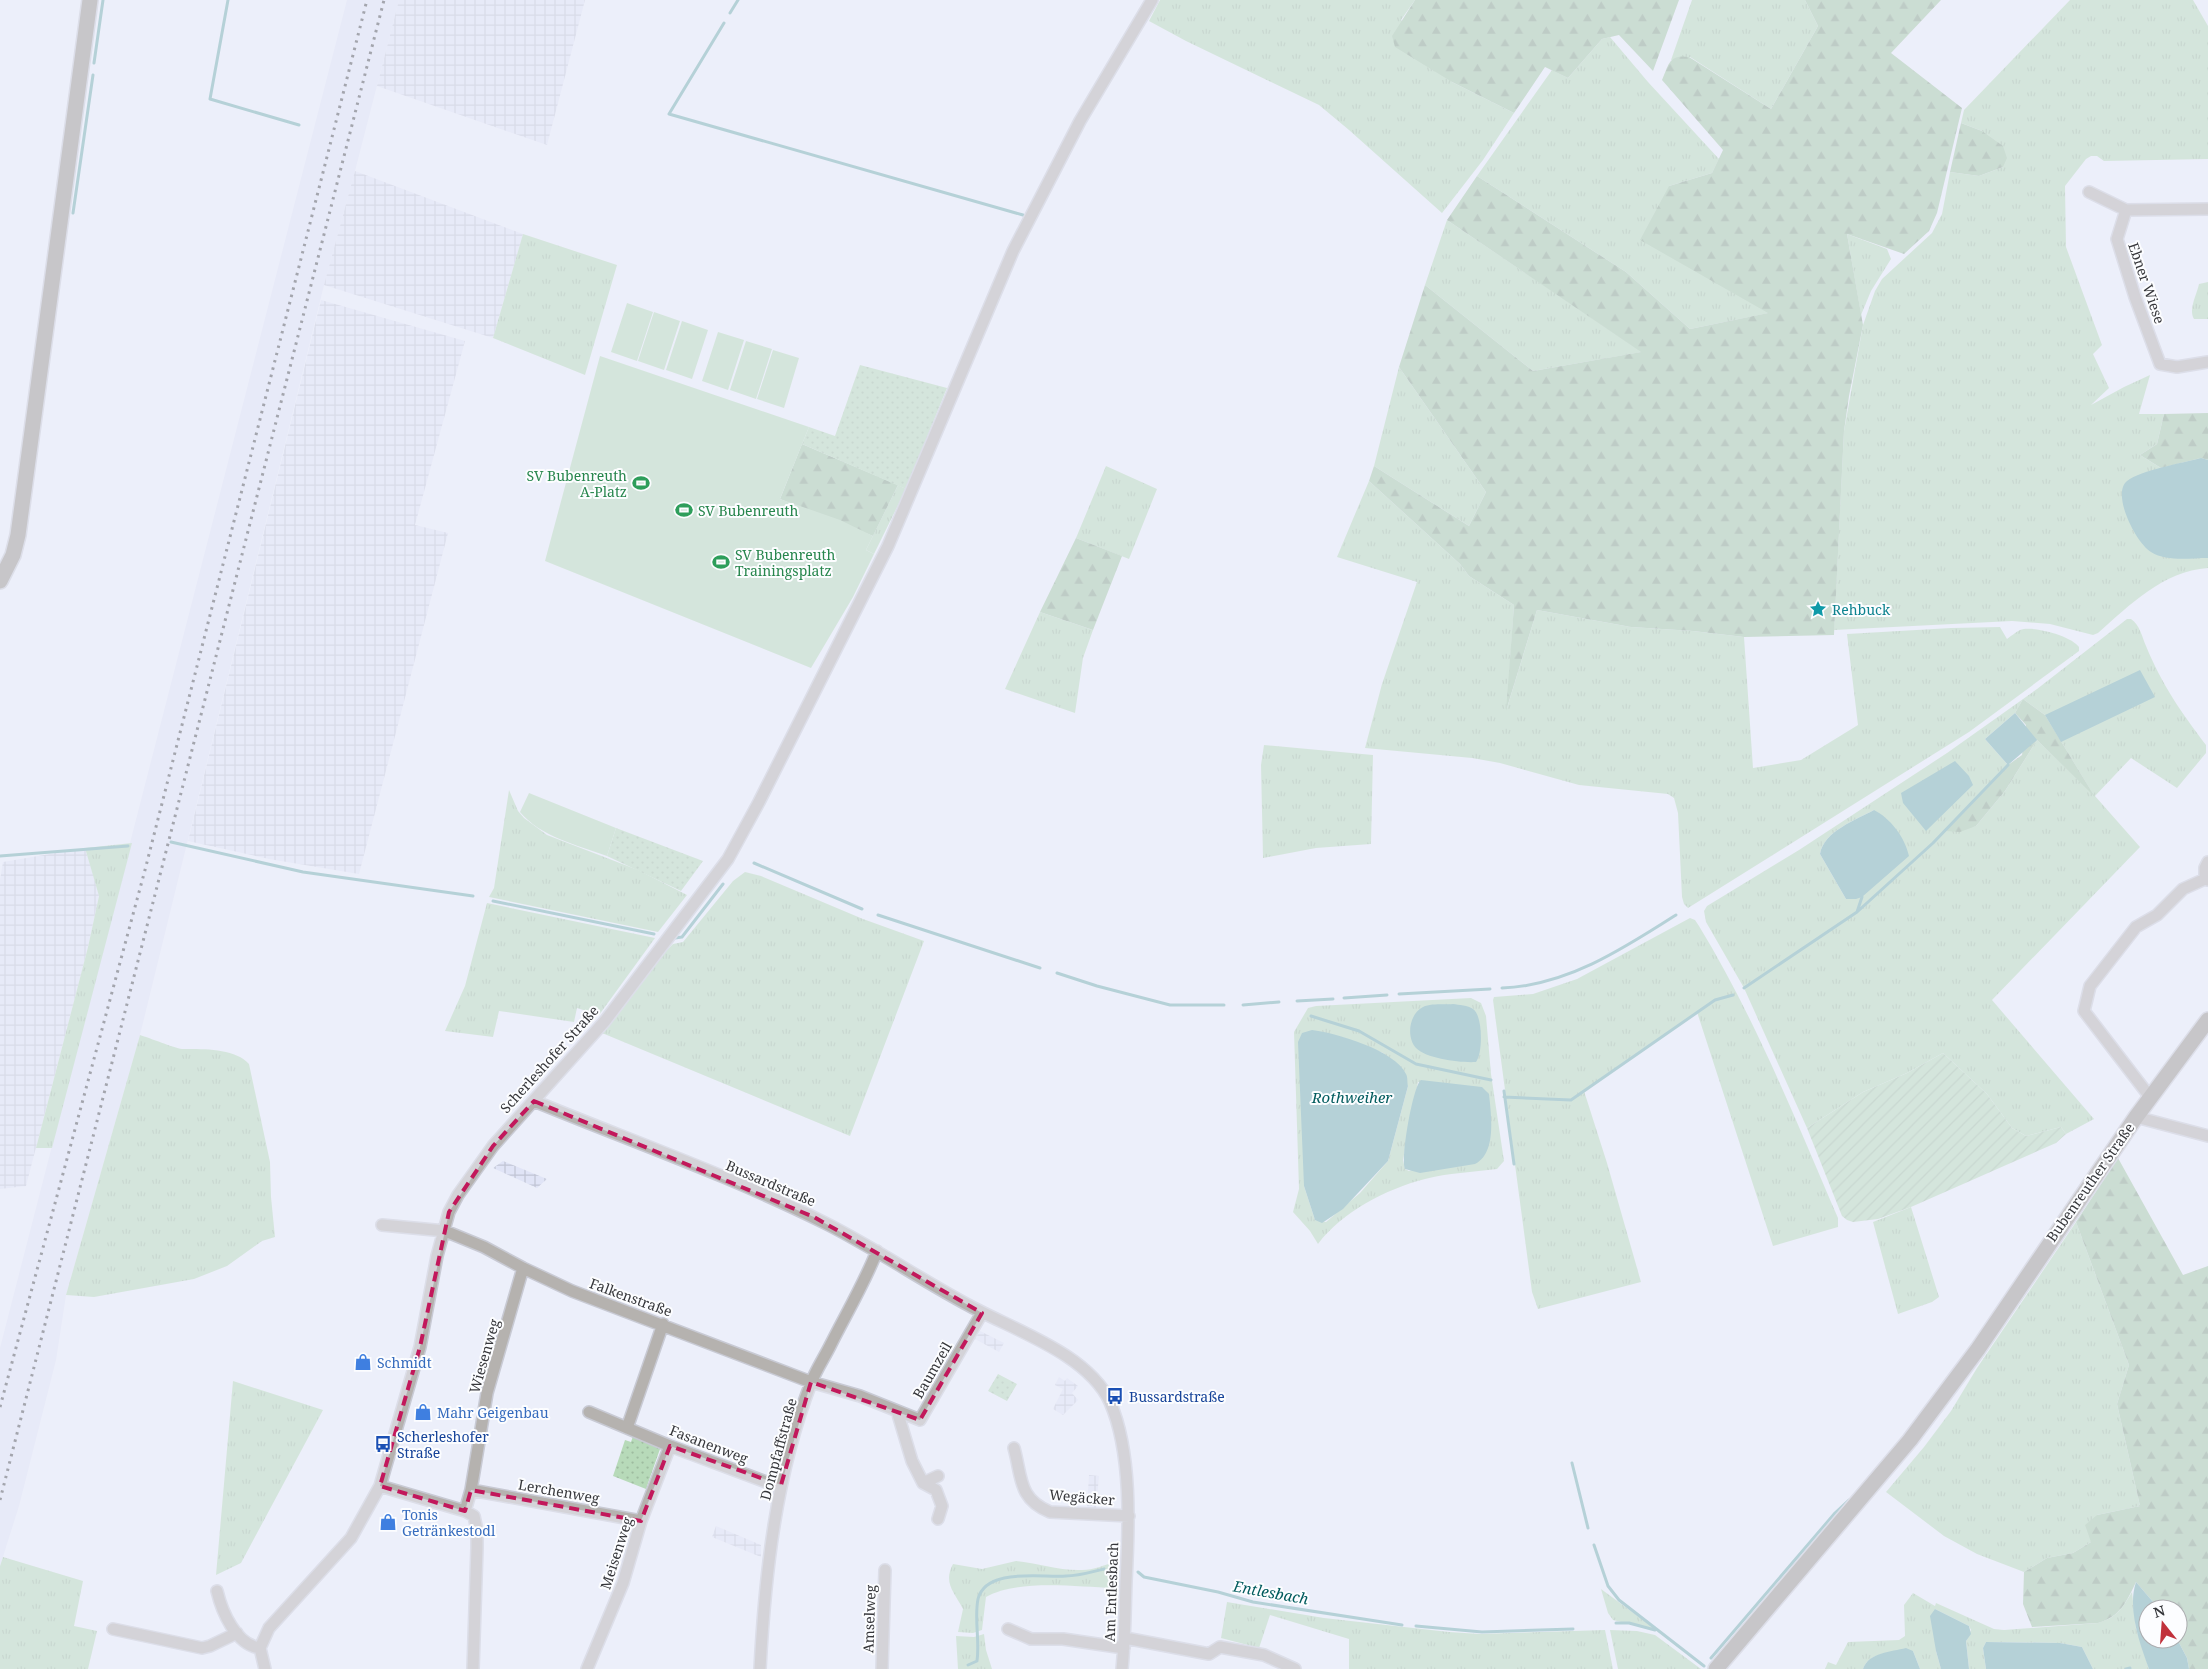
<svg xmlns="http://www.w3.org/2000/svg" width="2208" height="1669" font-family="'Noto Serif',serif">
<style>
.built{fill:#e0e4f6}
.industrial{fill:url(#industrial-grid)}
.grass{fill:url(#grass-tufts);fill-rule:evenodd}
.forest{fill:url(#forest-firs)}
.park{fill:url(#park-dots)}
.garden{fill:url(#garden-furrows)}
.pitch{fill:#b7dab9}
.water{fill:#72adae}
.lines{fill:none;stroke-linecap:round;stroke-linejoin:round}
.stream{stroke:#72adae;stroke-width:3}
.street-casing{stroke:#c8cad4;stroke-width:14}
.secondary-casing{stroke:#c8cad4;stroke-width:18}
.street{stroke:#b5b2af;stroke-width:11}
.secondary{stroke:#99958f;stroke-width:15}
.rail{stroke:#4b4d51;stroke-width:3;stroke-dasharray:2.5 5;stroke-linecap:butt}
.marked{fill:none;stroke:#c2185b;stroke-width:4;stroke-dasharray:10 6;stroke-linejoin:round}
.labels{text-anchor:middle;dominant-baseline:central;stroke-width:4;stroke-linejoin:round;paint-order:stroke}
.street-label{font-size:14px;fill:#36373b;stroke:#fcfdff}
.leisure-label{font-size:14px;fill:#27864d;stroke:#fcfdff;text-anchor:start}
.culture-label{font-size:14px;fill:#0d838f;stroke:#fcfdff;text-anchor:start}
.shop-label{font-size:14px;fill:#366cbe;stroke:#fcfdff;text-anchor:start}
.transit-label{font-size:14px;fill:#164399;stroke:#fcfdff;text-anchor:start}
.water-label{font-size:15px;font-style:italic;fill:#005b5d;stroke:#fcfdff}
</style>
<defs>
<pattern id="industrial-grid" width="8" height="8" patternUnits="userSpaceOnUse" patternTransform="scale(1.25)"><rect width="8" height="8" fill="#e0e4f6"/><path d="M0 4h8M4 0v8" fill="none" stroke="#c1c4d4"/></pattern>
<pattern id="grass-tufts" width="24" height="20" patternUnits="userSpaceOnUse" patternTransform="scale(1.25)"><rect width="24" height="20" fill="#b7dab9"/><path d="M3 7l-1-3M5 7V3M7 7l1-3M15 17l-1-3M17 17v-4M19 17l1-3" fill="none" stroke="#9ebca0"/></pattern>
<pattern id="forest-firs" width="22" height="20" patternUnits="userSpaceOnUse" patternTransform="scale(1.25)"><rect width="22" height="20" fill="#a3c7a5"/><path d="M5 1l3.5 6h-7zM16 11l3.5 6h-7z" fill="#86a288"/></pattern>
<pattern id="park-dots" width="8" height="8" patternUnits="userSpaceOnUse" patternTransform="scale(1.25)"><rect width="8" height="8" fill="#b7dab9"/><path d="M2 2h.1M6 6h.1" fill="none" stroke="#9ebca0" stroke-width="1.8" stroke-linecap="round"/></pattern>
<pattern id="garden-furrows" width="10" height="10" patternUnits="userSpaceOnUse" patternTransform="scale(1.25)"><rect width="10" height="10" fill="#b7dab9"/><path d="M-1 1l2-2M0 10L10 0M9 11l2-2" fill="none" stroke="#9ebca0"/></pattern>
</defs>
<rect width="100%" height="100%" fill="#eceffa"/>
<path class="built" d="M347,0H399L355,171L324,285L140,1035L66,1295L56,1360L19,1506L0,1566V1348Z"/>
<path class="industrial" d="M399,0H585L547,145L377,86Z
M355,171L523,234L493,338L324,285Z
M321,300L465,341L415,525L448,533L359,874L269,859L188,841Z
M85,848L99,895L88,947L26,1186L0,1189V880L3,862Z
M503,1161L547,1179L537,1188L493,1168Z
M980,1331L1004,1343L999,1352L975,1339Z
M1059,1377L1065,1381L1067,1378L1078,1386L1072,1393L1078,1400L1063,1415L1053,1409L1063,1389L1055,1385Z
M1089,1475L1099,1476L1096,1509L1087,1508Z
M716,1526L761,1545V1557L712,1537Z"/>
<path class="grass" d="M1160,0H1415L1401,20L1452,82L1514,113L1483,160L1442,213L1349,130L1319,105L1186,41L1149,21Z
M1692,0H1805L1818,26L1771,109L1690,57L1671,60Z
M2070,0H2193L2208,26V159L2104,161L2097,156H2091L2086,159L2065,186L2066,247L2102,345L2093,354L2109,388L2091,405L2124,387L2150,375L2139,414H2164L2157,444L2140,455L2161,468L2201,458L2208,460V568C2163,571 2130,605 2098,633L2093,635L2050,624L2012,621L1834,630L1844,431L1863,325L1875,291L1882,279L1932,233L1942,214L1950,172L1979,176L2003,167L1982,131L1961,123L1964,110Z
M1610,37L1648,82L1719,159L1712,173L1669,186L1769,313L1690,329L1626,272L1477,176L1552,70L1568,78L1602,39Z
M1447,220L1642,352L1533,371L1425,285Z
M523,234L617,265L585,375L493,338Z
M1847,234L1887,249L1891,259L1871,291L1861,315Z
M2208,282V319H2194C2188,310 2197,294 2199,284Z
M1399,367L1486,492L1469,526L1374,466Z
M1106,466L1157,489L1129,559L1076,538Z
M1369,481L1460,564L1469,576L1514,605L1507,708L1537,610L1631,627L1693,631L1744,637L1753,768L1801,760L1858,725L1847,634L1951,628L2000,627L2007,639C2011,636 2016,632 2020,630C2032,625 2072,636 2079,647V651L1969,732L1688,908L1684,904L1682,897L1678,813L1674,798L1668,794L1579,785L1500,763L1472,758L1365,748L1382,684L1417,582L1337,557Z
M898,485L906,489L874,554L866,550Z
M1040,612L1093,630L1083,658L1075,713L1005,689Z
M2127,619H2131C2140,625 2142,637 2146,646C2162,685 2181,712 2206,745V753L2177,788L2131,758L2095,796L2140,847L1992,1000L2094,1119L2066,1134L2061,1127L2026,1136L2012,1128L1987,1094L1943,1053L1907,1073L1863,1092L1807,1128L1744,988L1706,922L1704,911L1707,906L1799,850L1947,753L2037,689ZM2023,699L2045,715L2093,794L2037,740L2005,791L1976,826L1946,831L2008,765L1985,739L2015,713ZM1874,810L1846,899L1820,854C1824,831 1856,820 1874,810Z
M1264,745L1373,755L1371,844L1316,848L1263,858L1261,765Z
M509,790L518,811L524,818L547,835L638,870L687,895L658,932L489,897L494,888Z
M132,843L52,1148H36L88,947L99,896L85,848Z
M745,872L761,876L863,919L924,941L850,1136L602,1033L665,952L673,944L683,942L733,881Z
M487,903L655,938L599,1015L577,1008L574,1022L499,1011L493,1037L445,1031L465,986Z
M1690,918L1695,920L1699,926C1752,1013 1791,1108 1831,1202L1838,1218V1227L1773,1246L1697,1012L1584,1091L1607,1163L1641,1282L1538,1309L1532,1292L1493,1000L1494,997L1533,994L1577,979Z
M1471,998L1481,1003L1486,1016L1491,1074L1504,1161L1497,1169C1473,1172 1448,1173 1425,1179C1386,1189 1342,1212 1318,1244L1310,1231L1293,1212L1299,1189L1294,1032L1308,1008L1316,1006ZM1342,1037L1383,1053L1408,1086L1388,1161L1360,1193L1326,1222L1315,1220L1304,1186ZM1418,1082L1490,1105L1489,1144L1409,1171L1405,1169L1403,1160Z
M140,1035C150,1038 174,1048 182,1049C202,1049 235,1048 249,1064L270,1162L271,1197L275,1237L262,1241L227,1266L194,1279L94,1297L66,1295Z
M1911,1207L1939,1297L1932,1302L1898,1314L1873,1222Z
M2076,1222L2129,1365L2117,1404L2140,1506L2097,1515L2091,1542L2073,1553L2047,1558L2024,1572L1977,1554L1944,1536L1886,1492L1924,1447L1951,1411L1977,1368Z
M233,1381L323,1410L241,1563L216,1575Z
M3,1557L83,1581L74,1626L97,1631L88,1669H0V1566Z
M1016,1561C1038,1563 1060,1571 1082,1570C1094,1570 1104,1565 1115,1562L1113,1588C1076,1587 1018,1579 986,1597L982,1630L973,1633L958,1632L963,1609C954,1592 943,1583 953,1564L982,1569Z
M1601,1589L1658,1631L1613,1620L1608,1613Z
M2132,1592L2136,1628L2149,1669H2093L2082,1647L2060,1643L1986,1642L1983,1648L1986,1669H1969L1966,1641L1971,1630L1969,1626L1935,1609L1936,1651L1941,1669H1920L1913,1651C1896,1653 1870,1650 1863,1669H1825L1828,1662L1836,1665L1848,1642L1899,1640L1905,1636L1904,1605L1913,1593L1935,1606L1936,1603L1994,1629L2004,1630L2098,1623C2118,1617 2122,1608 2132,1592Z
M1227,1602L1324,1618L1449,1632L1480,1634L1605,1630L1613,1669H1349V1639L1270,1615L1259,1648L1221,1638Z
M1610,1630L1637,1631L1655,1635L1701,1669H1618Z
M984,1634L986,1650L992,1669H958L956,1636L974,1637Z"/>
<path class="forest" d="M1415,0H1679L1653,71L1619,35L1602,39L1568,78L1545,67L1514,113L1452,82L1395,47L1392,36Z
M1805,0H1941L1891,53L1962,108L1937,213L1929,231L1904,254L1847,234L1863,325L1849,396L1844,431L1834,635L1744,637L1693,631L1631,627L1537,610L1506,711L1514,605L1469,576L1460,564L1369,481L1374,466L1469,526L1486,492L1399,367L1425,285L1533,371L1641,352L1447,220L1477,176L1626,272L1690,329L1768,313L1640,240L1669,186L1712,173L1723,150L1662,80C1669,64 1669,54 1689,57L1771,109L1818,26Z
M1961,123L1982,131L2003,146L2007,158L2003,167L1979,176L1950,172Z
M2208,413V460L2201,458L2161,468L2140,455L2157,444L2164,414Z
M802,444L898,485L873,536L780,499Z
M1076,538L1122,556L1093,630L1040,612Z
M2023,699L2045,715L2095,797L2037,740L2005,791L1976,826L1960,832L1945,831L2008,765L2022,755L2026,725L2015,713Z
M2118,1158L2183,1275L2208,1266V1669H2189L2187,1658L2177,1639L2178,1609H2159L2136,1582C2127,1601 2120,1617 2098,1623L2032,1627L2023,1604L2024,1572L2047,1558L2073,1553L2091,1542L2085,1525L2097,1515L2140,1506L2117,1404L2129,1365L2076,1222Z"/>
<path class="park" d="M860,365L947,388L906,489L802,444L809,427L835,436Z
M616,828L703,861L681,891L607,856Z
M998,1374L1017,1384L1007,1401L988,1391Z
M633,1436L660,1449L646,1489L613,1476L625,1440L631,1442Z"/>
<path class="garden" d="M1943,1053L1987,1094L2012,1128L2026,1136L2061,1127L2066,1134L2056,1143L1911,1207L1878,1219L1853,1222L1847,1220L1842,1216L1807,1128L1863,1092L1907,1073Z"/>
<path class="pitch" d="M627,303L653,312L637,361L611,352Z
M654,312L680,321L664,370L638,361Z
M682,321L708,330L692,379L666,370Z
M718,332L744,340L728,390L702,381Z
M746,341L772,349L756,399L730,390Z
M773,350L799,358L784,408L757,399Z
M600,356L809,427L780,499L840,520L873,536L866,550L874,554L853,597L811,668L545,561Z
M529,793L616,828L607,856C577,845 541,837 520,812Z"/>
<path class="water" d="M2201,458L2208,460V558C2190,558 2167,562 2151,552C2136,543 2111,494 2127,481C2141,470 2183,463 2201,458Z
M2140,670L2155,697L2061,742L2045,715Z
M2015,713L2037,740L2008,765L1985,739Z
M1955,761L1969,776L1973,785L1926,831L1903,803L1901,793Z
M1874,810C1890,818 1905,837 1909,856L1862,897L1856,899H1846L1820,854C1824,831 1856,820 1874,810Z
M1453,1004C1459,1005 1468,1005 1473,1009C1483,1015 1483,1054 1476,1062C1461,1063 1427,1059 1416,1048C1406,1037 1409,1014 1423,1007C1431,1003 1444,1005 1453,1004Z
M1312,1030C1336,1033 1395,1050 1406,1074C1408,1077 1407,1083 1408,1086L1388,1161L1343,1209L1322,1223L1315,1220L1304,1186L1298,1042L1302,1033Z
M1421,1080L1482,1087L1489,1094C1491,1114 1497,1153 1475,1164L1420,1173L1405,1169C1400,1160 1413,1085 1421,1080Z
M2136,1582L2159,1609H2148V1639H2177L2187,1658L2189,1669H2149C2140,1644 2127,1609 2136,1582Z
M1935,1609L1969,1626L1971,1634L1966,1641L1969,1669H1941L1936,1651L1930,1616Z
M1986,1642L2060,1643L2082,1647L2093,1669H1986L1983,1648Z
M1906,1648L1913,1651L1920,1669H1863C1869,1652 1891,1652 1906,1648Z"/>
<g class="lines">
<path class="stream" d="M228,0L210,99L299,125
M730,13L738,0
M724,23L669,114L1023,215
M94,63L103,0
M73,213L93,75
M171,842L303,872L473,896
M0,856L128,846
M754,863L862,909
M493,901L654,934
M1857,912L1933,843L2008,765
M878,915L1040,968
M675,938L682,937L723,884
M1057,973L1097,986L1170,1005H1224
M1502,988C1566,986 1623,949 1676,915
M1744,988L1857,912L1862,897
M1399,994L1490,989
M1344,998L1387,995
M1297,1001L1333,999
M1243,1005L1279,1002
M1311,1016L1359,1031L1416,1064L1491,1080
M1504,1091L1514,1164
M1504,1097L1571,1100L1715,1000L1733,995
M1572,1463L1588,1528
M1594,1545L1608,1586L1619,1600L1704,1666
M1138,1572L1144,1577L1218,1592L1253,1602L1402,1625
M1616,1623H1629L1655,1630
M1416,1626L1482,1632L1573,1629
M1711,1658L1835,1513L1849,1500
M968,1665L977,1661C980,1641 974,1619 978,1599C986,1567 1042,1578 1066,1576C1079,1576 1091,1572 1104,1569
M2126,1669L2130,1668"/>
<g class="street-casing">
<path id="street" d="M2089,192L2126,210L2208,209
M2126,210L2117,239L2135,297L2160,364L2177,367L2208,362
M2205,879V868L2208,862
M2150,1097L2084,1011L2090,986L2136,927L2157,915L2183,889L2205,879L2208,880
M534,1101C631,1141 731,1176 825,1223C875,1248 921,1280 970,1306C1014,1330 1088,1354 1110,1402C1132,1452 1129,1527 1126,1581C1125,1610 1125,1640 1122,1669
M2136,1117L2208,1136
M382,1225L445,1231L484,1247L523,1268L572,1291L811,1382L860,1396L920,1420L982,1313
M897,1411L912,1461L923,1483L936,1490L942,1506L938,1519
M589,1412L670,1446L766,1482L781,1485
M627,1428L663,1324
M1014,1448C1022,1477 1018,1499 1050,1512L1129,1516
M923,1483L938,1476
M380,1486L465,1511L474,1516L477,1530V1548L473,1669
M471,1490L641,1521
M465,1511L471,1490L487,1393L523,1268
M217,1591C222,1612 236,1645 260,1648
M113,1629L202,1648L210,1646L237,1633
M1008,1629L1031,1639H1063L1124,1648
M1125,1638L1209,1654L1220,1647L1264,1655L1295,1669
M265,1669L260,1648L269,1628L351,1538L380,1486L420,1347L437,1256L449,1212L458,1195L493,1146L605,1021L728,859L759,802L888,546L1013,251L1080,121L1152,0
M587,1669L623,1583L641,1521L670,1446
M760,1669C765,1573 776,1474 811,1383C816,1370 824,1358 830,1346C846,1314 864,1284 877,1251
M882,1669L885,1570"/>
</g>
<g class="secondary-casing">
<path id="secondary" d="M0,581L13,555L18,535L90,0
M1716,1669L1910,1440L1978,1349L2136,1117L2208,1020"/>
</g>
<use href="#street" class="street"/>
<use href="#secondary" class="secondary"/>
<path class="rail" d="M0,1407L145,870L367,0
M0,1500L384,0"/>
</g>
<path d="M0 0H2208V1669H0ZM534,1101L814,1217L982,1313L920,1420L811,1382L781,1485L670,1446L641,1521L471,1490L465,1511L380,1486L420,1347L449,1212L493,1146Z" fill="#eceffa" fill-opacity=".55" fill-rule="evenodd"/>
<path class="marked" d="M534,1101L814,1217L982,1313L920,1420L811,1382L781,1485L670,1446L641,1521L471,1490L465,1511L380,1486L420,1347L449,1212L493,1146Z"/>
<defs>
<g id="stadium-bare" transform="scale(1.35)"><path d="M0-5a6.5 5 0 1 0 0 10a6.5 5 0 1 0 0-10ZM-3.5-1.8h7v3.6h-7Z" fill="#2e9e5b" stroke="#fcfdff" stroke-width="2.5" paint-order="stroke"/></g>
<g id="sight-bare" transform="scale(1.35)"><path d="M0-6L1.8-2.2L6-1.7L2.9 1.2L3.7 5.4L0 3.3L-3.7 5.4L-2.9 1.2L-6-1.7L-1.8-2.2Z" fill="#0f9aa8" stroke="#fcfdff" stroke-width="2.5" paint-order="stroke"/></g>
<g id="shop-bare" transform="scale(1.35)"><path d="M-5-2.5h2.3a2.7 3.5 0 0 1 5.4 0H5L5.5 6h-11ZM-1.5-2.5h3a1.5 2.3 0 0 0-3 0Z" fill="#3f7fe0" stroke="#fcfdff" stroke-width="2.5" paint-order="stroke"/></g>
<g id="bus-bare" transform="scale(1.35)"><path d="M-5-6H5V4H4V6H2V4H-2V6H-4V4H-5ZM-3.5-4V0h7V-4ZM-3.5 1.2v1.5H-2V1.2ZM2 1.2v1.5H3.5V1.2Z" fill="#1a4fb4" stroke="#fcfdff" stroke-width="2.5" paint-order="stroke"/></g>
</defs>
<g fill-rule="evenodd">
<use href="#stadium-bare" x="641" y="483"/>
<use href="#stadium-bare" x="684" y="510"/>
<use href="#stadium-bare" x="721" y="562"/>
<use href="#sight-bare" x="1818" y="609"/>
<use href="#shop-bare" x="363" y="1362"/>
<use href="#bus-bare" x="1115" y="1396"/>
<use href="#shop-bare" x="423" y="1412"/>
<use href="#bus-bare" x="383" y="1444"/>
<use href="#shop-bare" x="388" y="1522"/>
</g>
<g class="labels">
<g class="street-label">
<text transform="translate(2147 283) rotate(71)">Ebner Wiese</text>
<text transform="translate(549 1059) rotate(-48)">Scherleshofer Straße</text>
<text transform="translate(2090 1182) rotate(-55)">Bubenreuther Straße</text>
<text transform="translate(771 1183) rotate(23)">Bussardstraße</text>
<text transform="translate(631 1297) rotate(20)">Falkenstraße</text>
<text transform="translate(484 1356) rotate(-74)">Wiesenweg</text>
<text transform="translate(932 1370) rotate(-60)">Baumzeil</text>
<text transform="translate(709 1444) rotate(21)">Fasanenweg</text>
<text transform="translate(778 1449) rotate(-75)">Dompfaffstraße</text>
<text transform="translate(559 1491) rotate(10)">Lerchenweg</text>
<text transform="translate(1082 1497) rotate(5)">Wegäcker</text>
<text transform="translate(616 1553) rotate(-72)">Meisenweg</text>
<text transform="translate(1111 1592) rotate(-88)">Am Entlesbach</text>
<text transform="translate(869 1619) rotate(-88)">Amselweg</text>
</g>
<g class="leisure-label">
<text x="627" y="475" text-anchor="end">SV Bubenreuth<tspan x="627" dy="16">A-Platz</tspan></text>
<text x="698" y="510">SV Bubenreuth</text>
<text x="735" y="554">SV Bubenreuth<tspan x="735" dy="16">Trainingsplatz</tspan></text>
</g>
<g class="culture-label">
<text x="1832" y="609">Rehbuck</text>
</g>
<g class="shop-label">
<text x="377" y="1362">Schmidt</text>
<text x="437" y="1412">Mahr Geigenbau</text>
<text x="402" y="1514">Tonis<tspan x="402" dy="16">Getränkestodl</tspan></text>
</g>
<g class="transit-label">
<text x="1129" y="1396">Bussardstraße</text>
<text x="397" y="1436">Scherleshofer<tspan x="397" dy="16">Straße</tspan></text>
</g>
<g class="water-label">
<text x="1352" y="1097">Rothweiher</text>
<text transform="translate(1271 1592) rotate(10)">Entlesbach</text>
</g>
</g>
<g transform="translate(2163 1624) rotate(343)"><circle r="24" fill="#fcfdff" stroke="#adaeb1"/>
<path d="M0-4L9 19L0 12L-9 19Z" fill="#c1313b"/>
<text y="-8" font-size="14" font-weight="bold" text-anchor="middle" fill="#36373b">N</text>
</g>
</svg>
